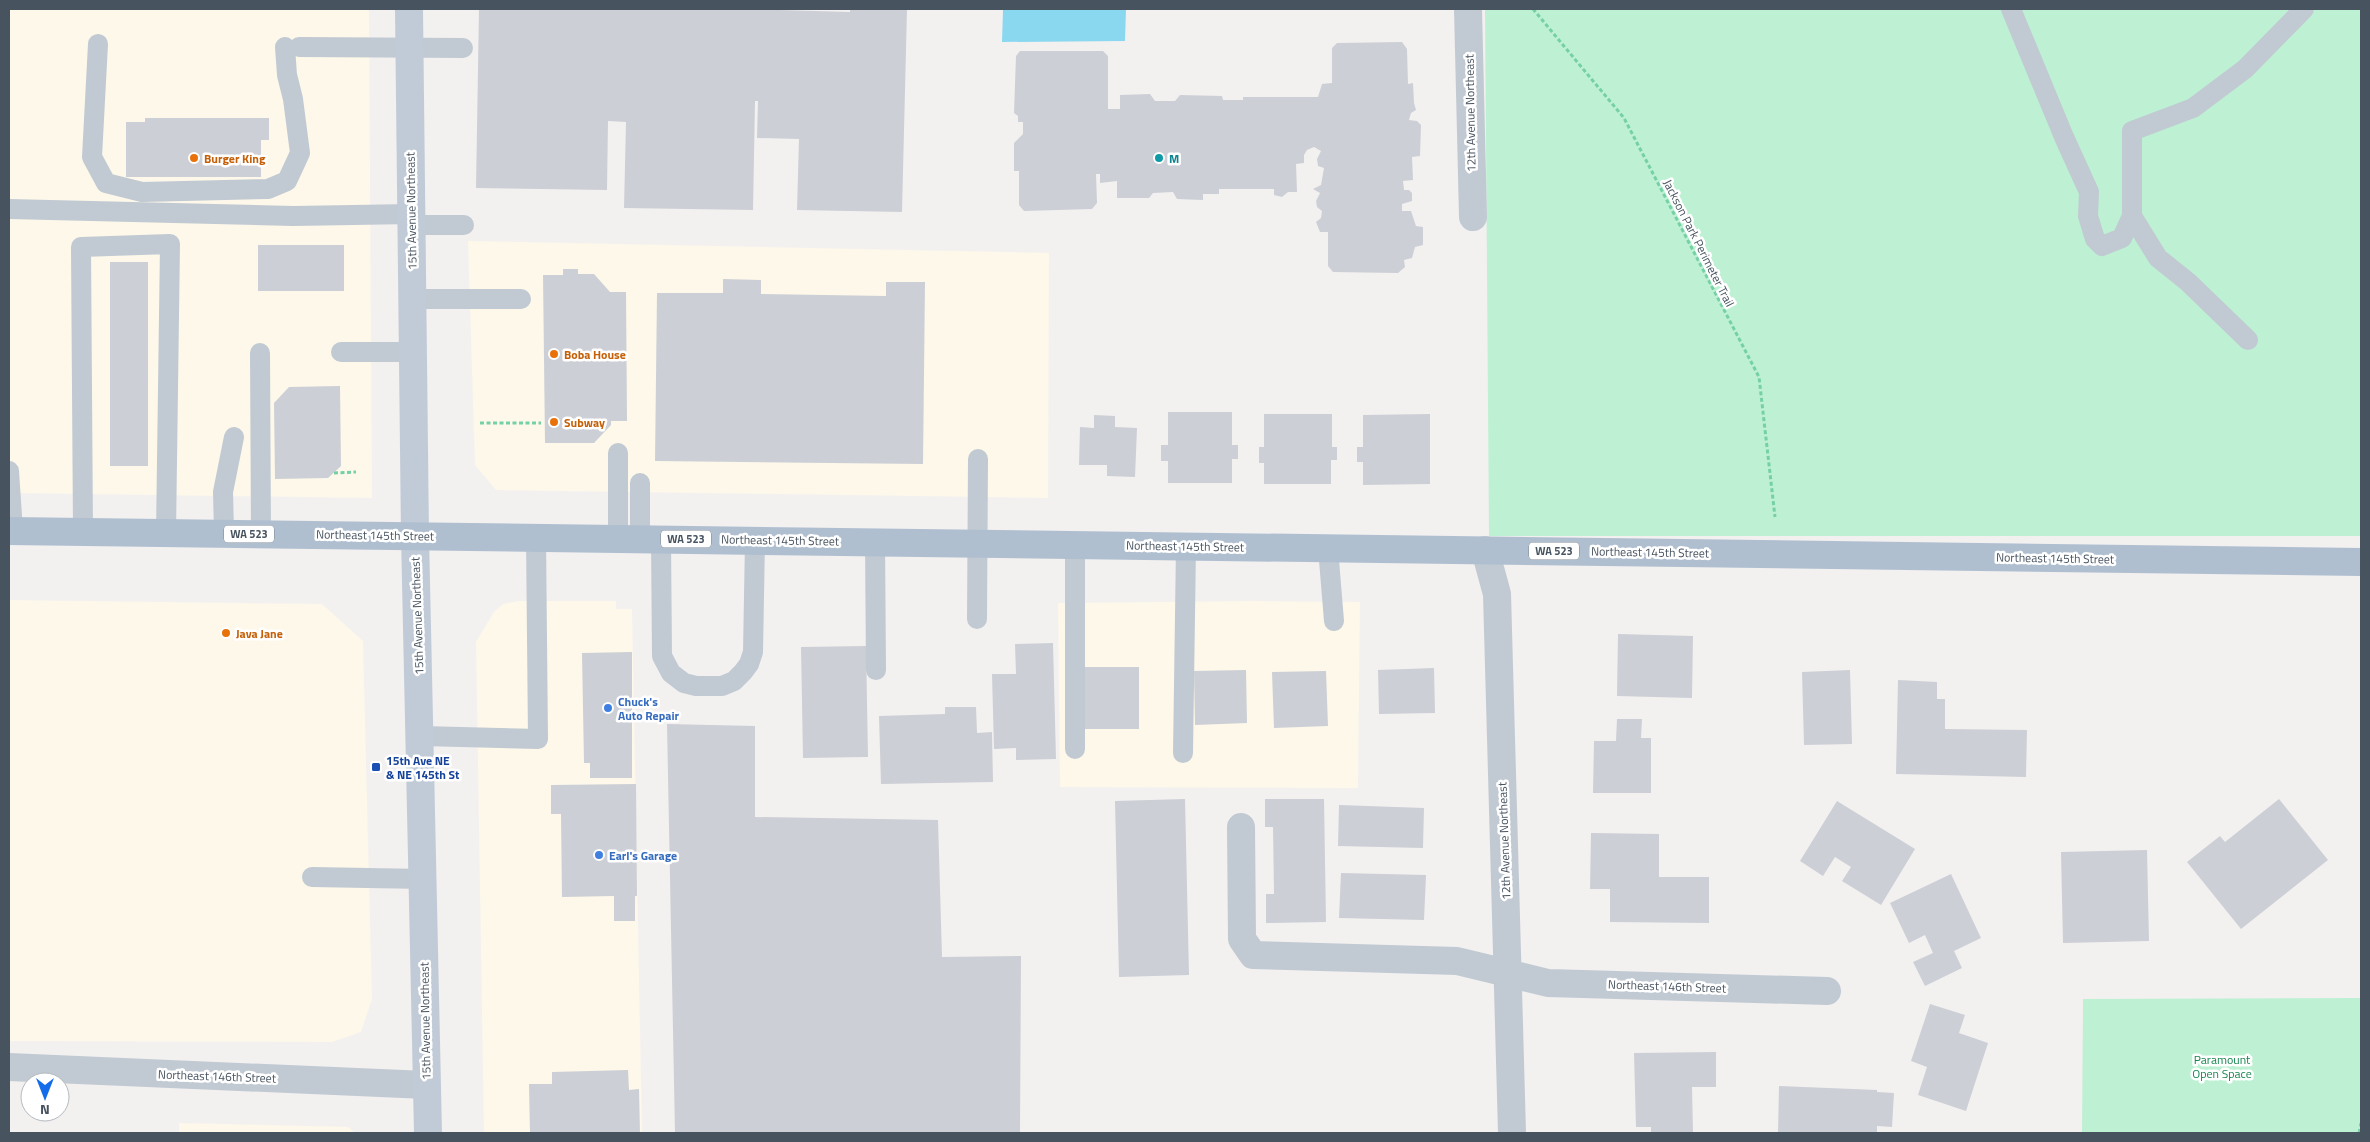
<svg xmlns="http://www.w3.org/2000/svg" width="2370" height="1142" font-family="'Titillium Web',sans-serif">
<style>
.commercial{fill:#fdf8ea}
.green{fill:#bef1d3}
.water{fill:#8ad8ef}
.building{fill:#cccfd5}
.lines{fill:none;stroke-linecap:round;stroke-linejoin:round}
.path{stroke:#75d0a5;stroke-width:3;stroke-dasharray:4 2.5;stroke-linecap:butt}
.service{stroke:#c1cad2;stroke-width:20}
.minor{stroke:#c1cad2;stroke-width:28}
.secondary{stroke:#c1cbd7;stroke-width:28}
.primary{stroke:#afbfd0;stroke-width:28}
.food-dot{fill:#e8710a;stroke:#fff;stroke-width:2}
.culture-dot{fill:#0f9aa8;stroke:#fff;stroke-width:2}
.shop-dot{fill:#3f7fe0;stroke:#fff;stroke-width:2}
.transit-dot{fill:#1a4fb4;stroke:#fff;stroke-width:2}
.labels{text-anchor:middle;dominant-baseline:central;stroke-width:5;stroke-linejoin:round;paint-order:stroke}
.shield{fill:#fff;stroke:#7e878f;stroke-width:1}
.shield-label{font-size:11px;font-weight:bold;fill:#47535f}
.street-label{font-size:12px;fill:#47535f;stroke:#fff}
.food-label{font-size:12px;font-weight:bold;fill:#c56008;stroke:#fff;text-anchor:start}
.culture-label{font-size:12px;font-weight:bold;fill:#0d838f;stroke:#fff;text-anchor:start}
.shop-label{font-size:12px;font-weight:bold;fill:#366cbe;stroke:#fff;text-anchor:start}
.transit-label{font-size:12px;font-weight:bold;fill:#164399;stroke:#fff;text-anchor:start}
.park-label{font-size:12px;fill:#14844e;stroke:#fff}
</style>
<rect width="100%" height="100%" fill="#f3f0f0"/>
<path class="commercial" d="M9,9H369L372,498L9,493Z
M468,241L1049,253L1048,498L496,490L475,465Z
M9,600L322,604L363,641L372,999L361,1032L332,1042L9,1041Z
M519,601H616V609H632L642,1133H484L476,642L494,612L503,604Z
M1256,601L1360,602L1358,788L1060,787L1058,603Z
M179,1123L348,1127L355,1133H179Z"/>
<path class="green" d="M1485,9H2361V536H1489Z
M2361,998V1133H2082L2083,999Z"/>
<path class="water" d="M1003,9H1126L1125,41L1002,42Z"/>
<path class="building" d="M479,9H747L850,12V9H907L902,212L797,210L799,139L757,138L758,101H755L753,210L624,208L626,122L608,121L607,190L476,188Z
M1402,42L1407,49L1408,84L1413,83L1414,103L1416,110L1411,113L1409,120L1417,121L1421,125L1420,156L1412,157L1413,180L1403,181L1404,190H1409L1412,193V201L1402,204V211H1411L1416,226L1423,227V245L1415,247L1412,258L1404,260L1405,267L1398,273L1333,272L1328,266V232H1320L1316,222L1321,218L1322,211L1317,207L1316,201L1320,193L1313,189L1321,185L1324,168L1318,166L1317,159L1321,151L1314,147L1307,150L1304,155V163L1296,164L1297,192H1288L1282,197L1274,195V189H1219V194H1203V200L1177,199L1173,192L1153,193L1149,198H1117V181L1100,183V174H1096L1097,203L1092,209L1024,211L1019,205V171H1014V143L1023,134V122H1018V116L1014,113L1016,56L1020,51H1103L1108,56V109H1120V95L1150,94L1155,101H1175L1180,95L1222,96L1223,100H1243V97H1318L1322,84L1332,83V48L1337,43Z
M145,118H269V140H261V177H126V122H145Z
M258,245H344V291H258Z
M110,262H148V466H110Z
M563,269H578V274H594L610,292H626L627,421H611V425L594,443H545L543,275H563Z
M723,279L761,280V294L886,296V282H925L923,464L655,461L657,293H723Z
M340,386L341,466L328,478L275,479L274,403L289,387Z
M1168,412H1232V445H1238V459H1232V483H1168V461H1161V445H1168Z
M1264,414H1332V447H1337V460H1331V484H1264V463H1259V447H1264Z
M1430,414V484L1363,485V462H1357V447H1363V415Z
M1094,415L1115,416V427L1137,428L1135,477L1107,476V465H1079L1080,427L1094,428Z
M1618,634L1693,636L1692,698L1617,696Z
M1053,643L1056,759L1016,760V748L994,749L992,674H1016L1015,644Z
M866,646L868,757L803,758L801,647Z
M632,652V778H590V763H584L582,653Z
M1083,667H1139V729H1084Z
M1434,668L1435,713L1379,714L1378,670Z
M1246,670L1247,723L1195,725L1194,671Z
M1850,670L1852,744L1804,745L1802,672Z
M1326,671L1328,726L1274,728L1272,672Z
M1898,680L1937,682V699H1945V729L2027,730L2026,777L1896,774Z
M945,707H976L977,733L992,732L993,782L881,784L879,716L945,714Z
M1617,719H1642L1641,738H1651V793H1593L1594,741H1616Z
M667,724L755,726V817L938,820L942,957L1021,956L1020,1133H675Z
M636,784L637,896H635V921H614V896L562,897L561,814H551V785Z
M1185,799L1189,975L1119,977L1115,801Z
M1265,799H1324L1326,922L1266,923V894H1274L1273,827H1265Z
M2279,799L2328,860L2241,929L2187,862L2220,836L2225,842Z
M1837,801L1915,849L1881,905L1842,881L1851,867L1835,857L1823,876L1800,861Z
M1339,805L1424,808L1423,848L1338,846Z
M1591,833L1659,834V877H1709V923L1610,922V889H1590Z
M2147,850L2149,941L2063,943L2061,852Z
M1341,873L1426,875L1424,920L1339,918Z
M1951,874L1981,938L1954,951L1962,968L1925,986L1913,962L1933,953L1925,935L1909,943L1890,903Z
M1930,1004L1965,1015L1959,1033L1988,1043L1966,1111L1918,1095L1927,1067L1911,1061Z
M1716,1052V1087H1692L1693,1133H1651V1127H1636L1634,1053Z
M628,1070L629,1090L639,1089L640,1133H530L529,1084H552V1072Z
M1779,1086L1877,1090V1092L1894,1093L1892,1127L1877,1126V1133H1778Z"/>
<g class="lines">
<path class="path" d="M1533,9L1624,118L1759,377L1775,517
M480,423H541
M334,473L356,472
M2359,1133L2361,1123"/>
<path class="service" d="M2011,9L2064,137L2089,192L2088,216L2095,239L2102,246L2122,238L2132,216V131L2193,108L2245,69L2304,9
M98,44L92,157L106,183L142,192L268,189L287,181L300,153L293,99L287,75L285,47
M299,47L463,48
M9,209L293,216L412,214
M2132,216L2158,258L2188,282L2248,340
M412,225H464
M412,299H521
M341,352H413
M260,353L261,534
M618,453V538
M9,471L13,531
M640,483V539
M83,530L81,247L170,244L166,533
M224,533L223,492L234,437
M661,539L662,656L671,673L684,683L696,686H722L734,681L743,672L749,664L753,652L755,540
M875,542L876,670
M1075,544V749
M1328,548L1334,621
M977,619L978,459
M421,736L538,739L536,538
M1183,753L1186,546
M312,877L424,879"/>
<path class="minor" d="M1468,9L1473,217
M1485,550L1497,594L1512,1133
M1241,827L1242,939L1253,955L1457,961L1548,983L1827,991
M9,1067L426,1085"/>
<path class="secondary" d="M409,9L415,536L428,1133"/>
<path class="primary" d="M9,531L2361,562"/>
</g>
<g class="food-dot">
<circle cx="194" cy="158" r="5"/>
<circle cx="554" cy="354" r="5"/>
<circle cx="554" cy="422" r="5"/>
<circle cx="226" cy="633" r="5"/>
</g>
<circle class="culture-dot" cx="1159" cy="158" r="5"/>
<g class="shop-dot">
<circle cx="608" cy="708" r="5"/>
<circle cx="599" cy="855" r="5"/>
</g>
<rect class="transit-dot" x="371" y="762" width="10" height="10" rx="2.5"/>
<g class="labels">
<g class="shield">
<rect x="224" y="525.5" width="50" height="17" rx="4"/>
<rect x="661" y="530.5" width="50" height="17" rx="4"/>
<rect x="1529" y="542.5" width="50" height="17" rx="4"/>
</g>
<g class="shield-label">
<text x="249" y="534">WA 523</text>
<text x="686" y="539">WA 523</text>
<text x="1554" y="551">WA 523</text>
</g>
<g class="street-label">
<text transform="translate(1470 113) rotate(-91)">12th Avenue Northeast</text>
<text transform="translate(411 211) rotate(-91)">15th Avenue Northeast</text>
<text transform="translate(1699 243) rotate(63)">Jackson Park Perimeter Trail</text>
<text transform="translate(375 535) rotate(1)">Northeast 145th Street</text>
<text transform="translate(780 540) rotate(1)">Northeast 145th Street</text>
<text transform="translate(1185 546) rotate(1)">Northeast 145th Street</text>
<text transform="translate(1650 552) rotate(1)">Northeast 145th Street</text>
<text transform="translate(2055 558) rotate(1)">Northeast 145th Street</text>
<text transform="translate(417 616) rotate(-92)">15th Avenue Northeast</text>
<text transform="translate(1504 841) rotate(-92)">12th Avenue Northeast</text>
<text transform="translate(1667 986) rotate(2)">Northeast 146th Street</text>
<text transform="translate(425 1021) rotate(-91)">15th Avenue Northeast</text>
<text transform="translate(217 1076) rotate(2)">Northeast 146th Street</text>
</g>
<g class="food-label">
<text x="204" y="158">Burger King</text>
<text x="564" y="354">Boba House</text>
<text x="564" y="422">Subway</text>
<text x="236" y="633">Java Jane</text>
</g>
<g class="culture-label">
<text x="1169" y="158">M</text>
</g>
<g class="shop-label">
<text x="618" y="701">Chuck's<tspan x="618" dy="14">Auto Repair</tspan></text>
<text x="609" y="855">Earl's Garage</text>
</g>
<g class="transit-label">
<text x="386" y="760">15th Ave NE<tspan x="386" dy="14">&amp; NE 145th St</tspan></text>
</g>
<g class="park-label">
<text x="2222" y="1059">Paramount<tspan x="2222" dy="14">Open Space</tspan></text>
</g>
</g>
<rect width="2370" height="1142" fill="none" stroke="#47535f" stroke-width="20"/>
<g transform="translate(45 1097) rotate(180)"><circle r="24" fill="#ffffff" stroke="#b5babf"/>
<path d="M0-4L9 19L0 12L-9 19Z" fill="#136dea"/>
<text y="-8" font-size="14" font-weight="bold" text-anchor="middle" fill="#47535f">N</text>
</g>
</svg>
